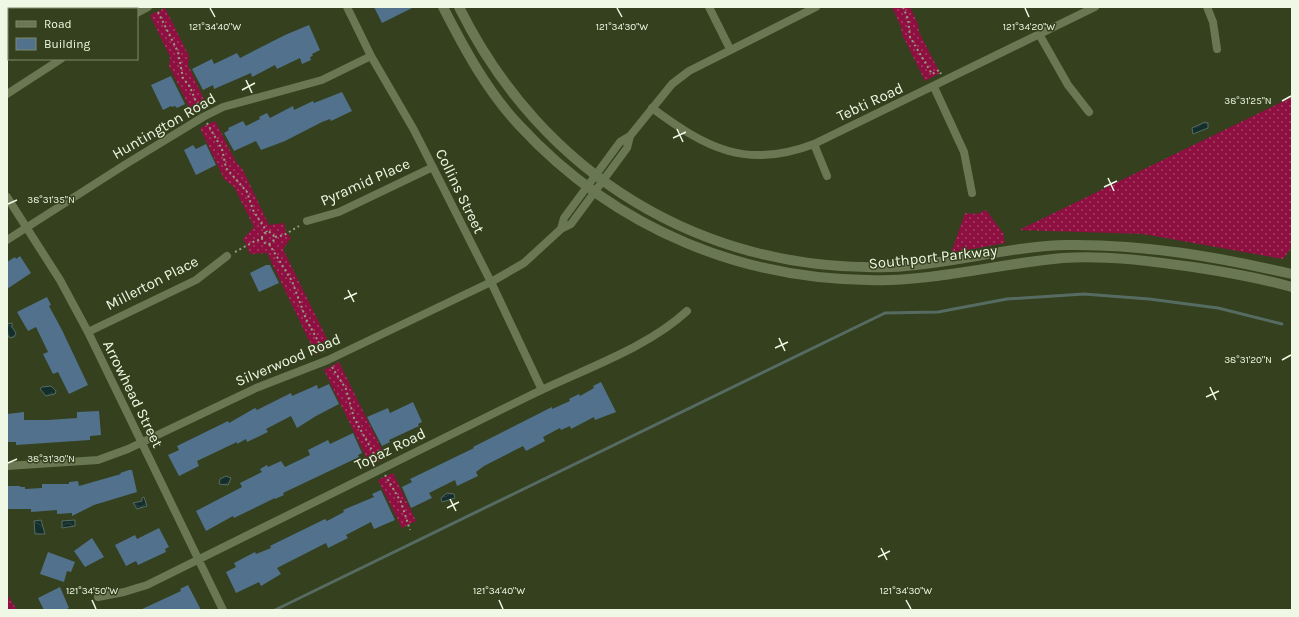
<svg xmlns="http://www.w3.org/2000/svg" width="1299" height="617" font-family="Karla,sans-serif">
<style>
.grass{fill:url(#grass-dots)}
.water{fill:url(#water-waves);stroke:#566b62}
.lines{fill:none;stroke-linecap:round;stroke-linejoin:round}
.stream{stroke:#566b62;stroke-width:3}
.building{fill:#52718d}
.path{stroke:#939e83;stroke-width:2;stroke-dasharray:2 3;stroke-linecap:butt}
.minor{stroke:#697753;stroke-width:8}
.tertiary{stroke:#697753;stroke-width:10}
.ticks{fill:none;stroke:#eff8e4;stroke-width:1.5}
.labels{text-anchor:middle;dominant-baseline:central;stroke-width:3;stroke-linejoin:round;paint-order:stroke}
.street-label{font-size:15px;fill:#eff8e4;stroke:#34401e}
.ticks-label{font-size:10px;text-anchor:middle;fill:#eff8e4;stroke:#34401e;stroke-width:3;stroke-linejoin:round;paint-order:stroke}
</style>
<defs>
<pattern id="grass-dots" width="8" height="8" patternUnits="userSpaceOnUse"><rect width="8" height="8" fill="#8e1041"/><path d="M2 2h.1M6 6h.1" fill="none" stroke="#a43f65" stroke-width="1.8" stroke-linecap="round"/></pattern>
<pattern id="water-waves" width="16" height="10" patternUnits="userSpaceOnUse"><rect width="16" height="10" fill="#142e2b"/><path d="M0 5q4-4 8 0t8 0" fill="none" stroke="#2b433f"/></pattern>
</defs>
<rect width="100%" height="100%" fill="#34401e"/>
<path class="grass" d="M892,7H910L918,24L919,32L940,73L925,81L902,34L901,27Z
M165,8L189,56L188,65L207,106L192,113L169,66L170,57L150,15Z
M1292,97V241L1290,250L1283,259L1143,234L1019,230Z
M215,121L236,162L243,170L269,225L284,223L286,232L291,238L283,249L331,347L316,355L267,253L250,254L246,244L243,239L254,227L234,187L224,179L200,128Z
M986,210L1003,233L1005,243L951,253L965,213L977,214Z
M339,362L386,458L370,465L324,370Z
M393,473L416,521L402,528L378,480Z
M7,594L17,610H7Z"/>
<path class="water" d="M1205,122L1208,123V128L1193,134L1192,128Z
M12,323V327L16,333L14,337L10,338L8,336L7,324Z
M51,386L56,391L55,394L46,396L40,389L42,387Z
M226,476L231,478L228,485L219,484L220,479Z
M447,493L454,494L455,498L442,502L441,498Z
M144,497L147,506L137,509L133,503L142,501V498Z
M41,520L45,534H35L34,521Z
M75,520V526L62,528V521Z"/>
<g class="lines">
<path class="stream" d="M275,610L885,313L938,312L1007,299L1084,294L1149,299L1218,308L1282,324"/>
</g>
<path class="building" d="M374,7H414L382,23Z
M309,25L320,50L312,54L313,56L310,57L311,60L302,64L300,58L277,69L275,65L252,77L251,73L214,89L213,85L203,90L192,69L212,59L214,64L237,53L240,58L285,35Z
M171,76L185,104L177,108L175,106L172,107L171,106L163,110L151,85Z
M342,92L352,111L331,121L330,119L322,122L285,141L261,150L256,141L234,151L224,133L229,130L228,128L243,121L246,126L260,119L259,117L267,113L270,118L293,106L294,110L313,101L314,103Z
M206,144L216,165L196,175L184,150L193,145L196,149Z
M20,256L31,273L7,289V262L15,257L16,259Z
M266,265H270L279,283L259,292L250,273Z
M47,297L51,305L49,306L62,330L88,385L69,394L58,372L53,374L43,354L48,352L36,327L28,331L17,312Z
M601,382L616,412L595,420L594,417L571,429L570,426L561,430L560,428L543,437L545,441L526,451L523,446L484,466L476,472L478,476L457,486L455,480L429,493L432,498L411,508L402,487L412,482L410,479L474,448L473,447L552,407V409L570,401L569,399L579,394L580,396L594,388L593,386Z
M329,384L339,404L316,416L297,428L291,416L266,429L268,432L247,442L246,439L237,444V442L197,461L199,466L179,476L168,455L179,450L177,446L228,421L229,423L255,408L257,410L291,393L292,396L317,385L318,389Z
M413,402L422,422L418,424L419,426L389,440L390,442L382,446L367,417L388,408L390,413Z
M99,411L101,435L90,436V440L16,445V442H7V414L24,412V420H48L77,418V412Z
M353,433L362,453L358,455L359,457L283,493L284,495L275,499V498L234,518L233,516L206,531L196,511L242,487L240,483L262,472L260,469L267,465L268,467L281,461L285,467L310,455L308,450L328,440L330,444Z
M129,470H132L137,492L94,505L72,516V513L57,514V510L31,512V509H7V486H20V487H25V489L42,488V484H69V482L78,481L79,486L121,474L120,473Z
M381,490L395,520L374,529L371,522L346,535L348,538L328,548L326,543L277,568L281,574L261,586L259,582L236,593L226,572L236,567L234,563L255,552L256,554L271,548L270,546L278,542L325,519L327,521L344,512L343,510L374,497L372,494Z
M159,528L169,547L165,549L166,552L138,565L136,561L126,566L115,545L135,535L137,539Z
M92,538L104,557L85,567L74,551Z
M48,552L75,562L71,572L67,571L64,582L40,574Z
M188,585L201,610H140L181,591L180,589Z
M60,587L69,608L64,610H44L38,598Z"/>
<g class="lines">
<path class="path" d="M903,7L908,19L910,37L932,74L939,70L941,74
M158,12L178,52L183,78L190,87L199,109
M207,123L222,149L226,168L247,192L253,210L267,232
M262 238a6 6 0 1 1 12 0a6 6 0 1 1-12 0Z
M275,237L284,235L299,226
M269,244L292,281L306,319L324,352
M235,252L255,241L262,239
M332,367L346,389L354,418L378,461
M385,475L401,502L410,530"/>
<path class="minor" d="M71,7L72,9
M347,7L371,56L414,130L491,282L542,390
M709,7L730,49
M1207,7L1213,22L1217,49
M137,13L148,7
M1039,34L1068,85L1089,112
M934,87L964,152L972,193
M7,94L61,59
M652,108C706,148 746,170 814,144L1095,7
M630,136L627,148L571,224L561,229L564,218L620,142L630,136L672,84L689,71L816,7
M814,144L827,176
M7,197L60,280L88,332L223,610
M307,221L339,212L433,167
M7,240L126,164L203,117L223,107L322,80L371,56
M88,332L196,280L227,256
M7,466L98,460L128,449L256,388L328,360L491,282L524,263L561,229
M98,597L124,592L147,585C273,522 400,460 527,397C578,371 645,350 687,311"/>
<path class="tertiary" d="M443,7C464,48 487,91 519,125C616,230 747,284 890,280C948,278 1005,263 1063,258C1106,255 1150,261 1193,267C1226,272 1260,278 1292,287
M459,7C542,175 703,273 890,267C950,265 1008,246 1068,245C1144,244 1218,257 1292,274"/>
</g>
<path class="ticks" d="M210,8L215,17M617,8L622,17M1025,8L1029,17M246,80L252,93M242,90L255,83M1282,101L1291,96M677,129L683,142M673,138L686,132M1108,178L1114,191M1104,187L1117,181M8,204L17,200M348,290L354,302M344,299L357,293M779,338L785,351M775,348L788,342M1282,360L1291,355M1210,387L1216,400M1206,397L1219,391M8,463L17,459M450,499L456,511M447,508L459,502M881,548L887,560M878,557L890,551M92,600L96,609M499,600L503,609M906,600L911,609"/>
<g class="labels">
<g class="street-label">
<text transform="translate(870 102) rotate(-25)">Tebti Road</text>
<text transform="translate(164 126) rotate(-30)">Huntington Road</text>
<text transform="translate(365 182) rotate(-24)">Pyramid Place</text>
<text transform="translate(460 191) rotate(64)">Collins Street</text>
<text transform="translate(933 257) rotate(-6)">Southport Parkway</text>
<text transform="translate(152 283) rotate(-27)">Millerton Place</text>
<text transform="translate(288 360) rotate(-23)">Silverwood Road</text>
<text transform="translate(133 394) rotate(64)">Arrowhead Street</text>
<text transform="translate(390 449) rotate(-26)">Topaz Road</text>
</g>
</g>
<g class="ticks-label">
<text x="215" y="30">121°34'40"W</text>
<text x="622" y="30">121°34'30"W</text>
<text x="1029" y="30">121°34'20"W</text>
<text x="1248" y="104">38°31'25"N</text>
<text x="51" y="203">38°31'35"N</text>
<text x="1248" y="363">38°31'20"N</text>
<text x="51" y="462">38°31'30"N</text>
<text x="92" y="594">121°34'50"W</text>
<text x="499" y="594">121°34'40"W</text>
<text x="906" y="594">121°34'30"W</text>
</g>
<rect width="1299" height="617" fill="none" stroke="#eff8e4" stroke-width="16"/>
<rect x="8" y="8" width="130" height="52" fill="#34401e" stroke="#7f8a6d"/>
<rect x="16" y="21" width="20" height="6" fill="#697753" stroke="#7f8a6d"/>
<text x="44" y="28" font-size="12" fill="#eff8e4">Road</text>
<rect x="16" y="38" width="20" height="12" fill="#52718d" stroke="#7f8a6d"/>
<text x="44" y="48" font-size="12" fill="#eff8e4">Building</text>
</svg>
